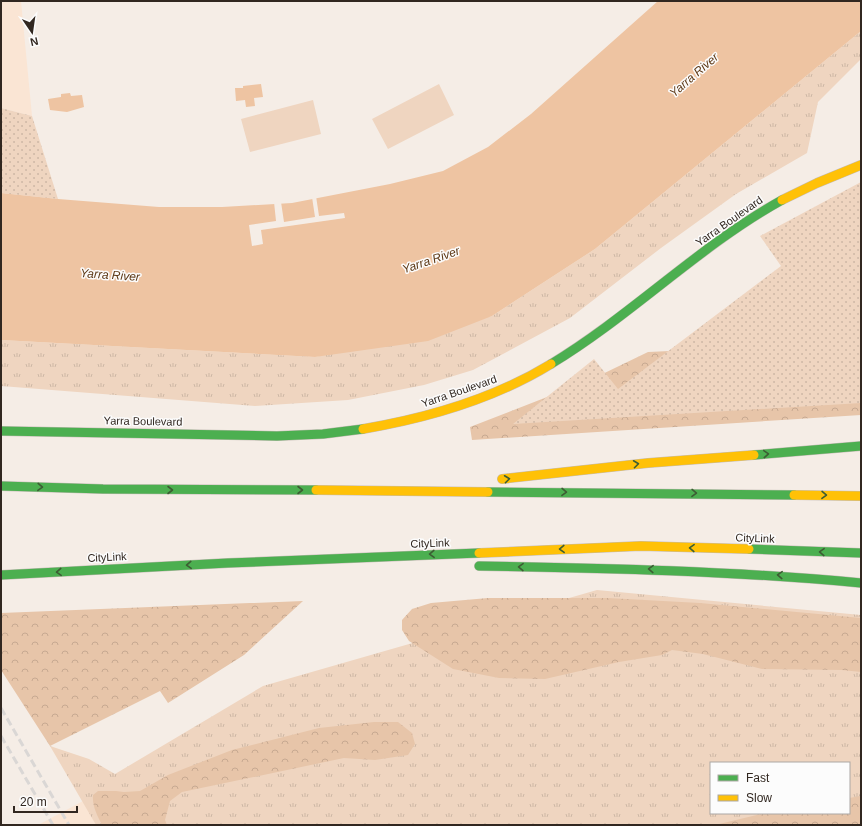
<svg xmlns="http://www.w3.org/2000/svg" width="862" height="826" font-family="Arial,sans-serif">
<style>
.built{fill:#fae5d4}
.grass{fill:url(#grass-tufts);fill-rule:evenodd}
.forest{fill:url(#forest-crowns)}
.park{fill:url(#park-dots)}
.pitch{fill:#efd5c0}
.water{fill:#eec4a2}
.pier{fill:#f5ede6}
.lines{fill:none;stroke-linecap:round;stroke-linejoin:round}
.fast-casing{stroke:#c3bbb4;stroke-width:10}
.slow-casing{stroke:#c3bbb4;stroke-width:10}
.fast{stroke:#4caf50;stroke-width:9}
.slow{stroke:#ffc107;stroke-width:9}
.rail{stroke:#dad7d5;stroke-width:3;stroke-dasharray:8 4;stroke-linecap:butt}
.oneway{stroke:#3c5d33}
.labels{text-anchor:middle;dominant-baseline:central;stroke-width:3;stroke-linejoin:round;paint-order:stroke}
.street-label{font-size:11px;fill:#312720;stroke:#fcfcfc}
.water-label{font-size:12px;font-style:italic;fill:#5c3714;stroke:#fcfcfc}
</style>
<defs>
<pattern id="grass-tufts" width="24" height="20" patternUnits="userSpaceOnUse"><rect width="24" height="20" fill="#efd5c0"/><path d="M3 7l-1-3M5 7V3M7 7l1-3M15 17l-1-3M17 17v-4M19 17l1-3" fill="none" stroke="#cdb7a5"/></pattern>
<pattern id="forest-crowns" width="20" height="18" patternUnits="userSpaceOnUse"><rect width="20" height="18" fill="#e7c5a9"/><path d="M2 6a3 3 0 1 1 6 0M12 15a3 3 0 1 1 6 0" fill="none" stroke="#c7a991"/></pattern>
<pattern id="park-dots" width="8" height="8" patternUnits="userSpaceOnUse"><rect width="8" height="8" fill="#efd5c0"/><path d="M2 2h.1M6 6h.1" fill="none" stroke="#cdb7a5" stroke-width="1.8" stroke-linecap="round"/></pattern>
</defs>
<rect width="100%" height="100%" fill="#f5ede6"/>
<path class="built" d="M1,1H21L32,116L1,108Z
M83,801L96,825H38L70,808Z"/>
<path class="grass" d="M861,31V59L818,102L807,153L736,194L661,248L570,318L473,370L424,385L348,400L255,406L1,386V340L315,357L492,316L595,249Z
M597,590L861,615V825H96L50,746L89,759L115,774L263,686ZM711,763H849V813H711Z"/>
<path class="forest" d="M861,293V415L472,440L470,427L588,381L648,352L714,349Z
M488,598H608L700,603L861,618V672L842,670L762,669L703,654L672,650L662,655L619,662L545,679L499,678L453,669L409,641L402,630V620L412,609L431,603Z
M303,601L244,655L168,703L160,691L50,746L1,670V613Z
M374,722H398L412,733L415,744L408,755L375,760L344,758L182,792L170,801L165,820L167,825H102C97,815 92,806 93,795L98,791H116L124,792L140,791L168,775L232,750L319,728Z
M861,796V825H704H715L765,813H849V798Z"/>
<path class="park" d="M1,108L32,116L58,199L1,193Z
M861,182V403L513,424L594,359L618,389L781,266L760,236Z"/>
<path class="pitch" d="M439,84L454,115L388,149L372,119Z
M313,100L321,134L250,152L241,119Z"/>
<path class="water" d="M658,1H861V31L595,249L492,316L428,341L315,357L1,340V193L58,199L159,207H222L292,203L390,184L443,171L488,147L531,114Z
M261,84L263,97L254,98L255,106L246,107L245,100L236,101L235,88H243V86Z
M70,93L71,96L82,95L84,107L67,112L50,110L48,99L61,97V94Z"/>
<path class="pier" d="M316,196L319,216L344,213L345,218L261,230L263,244L252,246L249,225L276,221L274,202H281L284,222L315,217L312,197Z"/>
<g class="lines">
<g class="fast-casing">
<path id="fast" d="M551,364C632,315 699,246 782,200
M1,431L277,436L323,434L363,429
M754,455L861,446
M1,486L103,489L316,490
M488,492L794,495
M749,549L861,553
M479,566C607,568 734,571 861,583
M1,575L228,563L479,553"/>
</g>
<g class="slow-casing">
<path id="slow" d="M782,200L817,183L861,165
M363,429C428,418 494,399 551,364
M502,479L648,463L754,455
M316,490L488,492
M794,495L861,496
M479,553L641,546L749,549"/>
</g>
<use href="#fast" class="fast"/>
<use href="#slow" class="slow"/>
<path class="rail" d="M1,708L69,825
M1,736L53,825"/>
</g>
<defs><path id="oneway-chevron" d="M-2-3.5L2.5 0L-2 3.5" fill="none" stroke-width="1.6" stroke-linecap="round" stroke-linejoin="round"/></defs>
<g class="oneway">
<use href="#oneway-chevron" transform="translate(766 454) rotate(-4)"/>
<use href="#oneway-chevron" transform="translate(636 464) rotate(-7)"/>
<use href="#oneway-chevron" transform="translate(507 479) rotate(-7)"/>
<use href="#oneway-chevron" transform="translate(40 487) rotate(2)"/>
<use href="#oneway-chevron" transform="translate(170 490)"/>
<use href="#oneway-chevron" transform="translate(300 490)"/>
<use href="#oneway-chevron" transform="translate(564 492) rotate(1)"/>
<use href="#oneway-chevron" transform="translate(694 493) rotate(1)"/>
<use href="#oneway-chevron" transform="translate(824 495) rotate(1)"/>
<use href="#oneway-chevron" transform="translate(692 548) rotate(-178)"/>
<use href="#oneway-chevron" transform="translate(562 549) rotate(178)"/>
<use href="#oneway-chevron" transform="translate(822 552) rotate(-178)"/>
<use href="#oneway-chevron" transform="translate(432 554) rotate(178)"/>
<use href="#oneway-chevron" transform="translate(189 565) rotate(177)"/>
<use href="#oneway-chevron" transform="translate(521 567) rotate(-179)"/>
<use href="#oneway-chevron" transform="translate(651 569) rotate(-178)"/>
<use href="#oneway-chevron" transform="translate(59 572) rotate(177)"/>
<use href="#oneway-chevron" transform="translate(780 575) rotate(-177)"/>
</g>
<g class="labels">
<g class="street-label">
<text transform="translate(729 221) rotate(-35)">Yarra Boulevard</text>
<text transform="translate(459 391) rotate(-19)">Yarra Boulevard</text>
<text transform="translate(143 421) rotate(1)">Yarra Boulevard</text>
<text transform="translate(755 538) rotate(2)">CityLink</text>
<text transform="translate(430 543) rotate(-2)">CityLink</text>
<text transform="translate(107 557) rotate(-3)">CityLink</text>
</g>
<g class="water-label">
<text transform="translate(694 75) rotate(-41)">Yarra River</text>
<text transform="translate(431 260) rotate(-19)">Yarra River</text>
<text transform="translate(110 275) rotate(4)">Yarra River</text>
</g>
</g>
<rect width="862" height="826" fill="none" stroke="#312720" stroke-width="4"/>
<rect x="710" y="762" width="140" height="52" fill="#fcfcfc" stroke="#aba7a4"/>
<rect x="718" y="775" width="20" height="6" fill="#4caf50" stroke="#aba7a4"/>
<text x="746" y="782" font-size="12" fill="#312720">Fast</text>
<rect x="718" y="795" width="20" height="6" fill="#ffc107" stroke="#aba7a4"/>
<text x="746" y="802" font-size="12" fill="#312720">Slow</text>
<g transform="translate(32 32) rotate(167)" stroke="#fcfcfc" stroke-width="3" paint-order="stroke">
<path d="M0-3L7 15L0 10L-7 15Z" fill="#312720"/>
<text y="-6" font-size="11" font-weight="bold" text-anchor="middle" fill="#312720">N</text>
</g>
<path d="M14 806v6h63v-6" fill="none" stroke="#312720" stroke-width="2"/>
<text x="20" y="806" font-size="12" fill="#312720" stroke="#fcfcfc" stroke-width="3" paint-order="stroke">20 m</text>
</svg>
